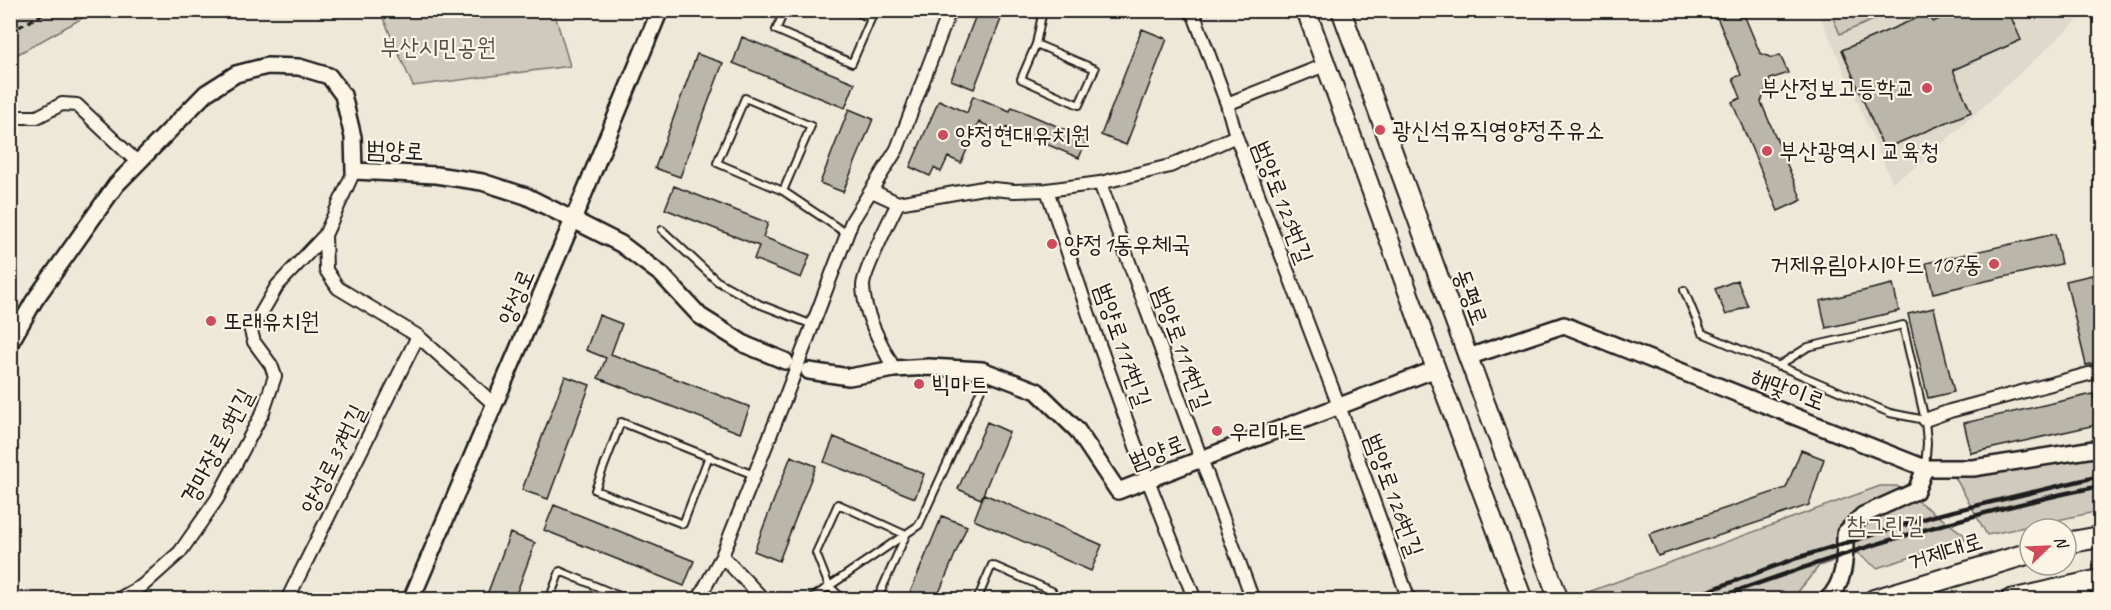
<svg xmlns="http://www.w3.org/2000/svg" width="2111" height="610" font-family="Caveat,'Poor Story',sans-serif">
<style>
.built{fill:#ded9cb}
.green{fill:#cfcabd;stroke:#76736c;stroke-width:1.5}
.building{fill:#bab6aa;stroke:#1c1c1c;stroke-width:1.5}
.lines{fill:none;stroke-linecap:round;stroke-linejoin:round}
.service-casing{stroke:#1c1c1c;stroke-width:10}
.minor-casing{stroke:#1c1c1c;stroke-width:16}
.tertiary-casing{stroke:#1c1c1c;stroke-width:20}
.secondary-casing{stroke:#1c1c1c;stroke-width:22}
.primary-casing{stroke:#1c1c1c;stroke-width:24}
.path{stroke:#1c1c1c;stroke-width:3;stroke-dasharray:6 4.5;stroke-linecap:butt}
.service{stroke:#fcf5e5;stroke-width:6}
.minor{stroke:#fcf5e5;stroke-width:12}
.tertiary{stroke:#fcf5e5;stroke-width:15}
.secondary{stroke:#fcf5e5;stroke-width:18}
.primary{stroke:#fcf5e5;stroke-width:20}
.rail{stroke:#1c1c1c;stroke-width:4.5}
.poi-dot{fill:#d1495b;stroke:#fcf5e5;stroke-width:2}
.labels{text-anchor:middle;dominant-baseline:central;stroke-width:4.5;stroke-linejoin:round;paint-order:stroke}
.park-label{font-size:24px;fill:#52504c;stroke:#fcf5e5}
.poi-label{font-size:24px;fill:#1c1c1c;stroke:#fcf5e5;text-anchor:start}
.street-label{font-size:24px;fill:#1c1c1c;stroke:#fcf5e5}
</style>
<rect width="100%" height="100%" fill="#eee8d9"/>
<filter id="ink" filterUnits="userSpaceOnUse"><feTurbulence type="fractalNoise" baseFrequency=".0167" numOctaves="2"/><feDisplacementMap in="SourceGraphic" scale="12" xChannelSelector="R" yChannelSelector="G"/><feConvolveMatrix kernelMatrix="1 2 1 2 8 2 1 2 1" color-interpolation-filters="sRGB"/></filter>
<g filter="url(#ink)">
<path class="built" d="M1818,11H2088L1918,166L1892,182Z"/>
<path class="green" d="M11,10H95V11L11,58Z
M380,11H554L570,66L413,86Z
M1830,11H1895L1840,34Z
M2100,457V511L1987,535L1955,477Z
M1880,486H1897L1963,534L1965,540L1877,568L1857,553L1819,566L1797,593L1781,599L1581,600L1580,595Z"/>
<path class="building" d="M978,10H994L1003,14L974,89L951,80Z
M1714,10H1742L1760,53L1772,58L1780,55L1788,73L1770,79L1761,102L1802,200L1778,211L1732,102L1741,98L1733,78L1741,75Z
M1958,10H2008L2021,40L1953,70L1971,112L1884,149L1842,50L1929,13L1933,22Z
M1142,29L1167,39L1126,145L1101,135Z
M742,37L855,83L845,108L733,63Z
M697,54L723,63L680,177L655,168Z
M973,96L1010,111L1012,107L1087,139L1079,158L1006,127L1003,133L979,122L961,163L948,157L941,172L934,168L930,176L910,167L939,100L967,113Z
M849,109L873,119L843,192L820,183Z
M674,186L768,223L763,237L810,255L801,278L754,259L759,246L665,209Z
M2055,234L2061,264L1933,293L1926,263Z
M2092,275L2100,309V362L2086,365L2066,281Z
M1737,280L1748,306L1726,315L1715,289Z
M1893,284L1899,311L1826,328L1820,301Z
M1934,308L1954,392L1928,398L1908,314Z
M599,315L622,324L611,354L750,407L740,433L598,378L606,358L586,350Z
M565,376L590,385L548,499L522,490Z
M2093,394L2100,424L1971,453L1964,423Z
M987,422L1009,432L981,499L958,489Z
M834,437L924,474L915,498L824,462Z
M1801,450L1824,459L1809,505L1658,556L1649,534L1786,488Z
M791,456L816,466L779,561L754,551Z
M984,494L1102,545L1091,571L974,520Z
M554,505L694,561L684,586L544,530Z
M942,516L967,526L936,600H907Z
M510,533L535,543L514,600H485Z"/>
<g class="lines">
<g class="service-casing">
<path id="service" d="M785,10L776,30L852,63L871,19L853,10
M1036,44L1095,69L1079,105L1021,79L1036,44L1043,10
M745,98L811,126L783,191L717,163Z
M783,191L847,234
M662,230L717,281L759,304L813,325
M1684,290L1702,333L1890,413L1925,420L1927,443L1925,468
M1778,366L1808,347L1903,325L1925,420
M709,456L683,524L595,490L621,422L754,475
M549,600L560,571L629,600
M809,600L919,525L988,374
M844,600L829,586L816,553L838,504L906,535L877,600
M977,600L992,565L1052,591L1049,600"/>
</g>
<g class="minor-casing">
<path id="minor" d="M1193,12L1227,104L1236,136L1339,406L1409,600
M1227,104L1325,65
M10,117H37L62,104L77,105L137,162
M354,171L325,235L326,270L338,288L418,336L495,405
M1100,183L1253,600
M1047,190L1095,333L1148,480L1195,600
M872,191L898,203
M894,369C881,343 864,316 863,286C863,274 891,217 898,203L983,188L1014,191L1047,190L1100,183L1170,166L1236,136
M1925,420L1950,411L2100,371
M117,600L142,586L180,552L217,499L263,412L275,376L271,365L254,342L251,331L277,286L325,235
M287,600L418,336
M698,600L722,556
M764,600L722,556L785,398L852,221L897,149L950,10"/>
</g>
<g class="tertiary-casing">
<path id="tertiary" d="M1191,10L1193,12L1196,10
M10,343L34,301L116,185L206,93L236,74L267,66L299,67L329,76L343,95L353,137L354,171L436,175L482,182L526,196L621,244L662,275L700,316L746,345L785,361
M1468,357L1564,325L1925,468H1973L2100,448
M809,371L849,377L894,369L929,367L982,370L1037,391L1077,430L1118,491L1436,369
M411,600L573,220L660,10
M1827,600C1846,582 1845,557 1845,533L1863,515L1916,491L1925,468"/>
</g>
<g class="secondary-casing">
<path id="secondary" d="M1306,10L1436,369L1523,600
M1341,10L1468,357L1559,600"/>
</g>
<g class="primary-casing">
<path id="primary" d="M2066,543L2100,537
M1874,600L2030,553
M2011,600L2100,580"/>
</g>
<path class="path" d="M10,32L50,10"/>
<use href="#service" class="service"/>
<use href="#minor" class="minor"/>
<use href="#tertiary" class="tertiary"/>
<use href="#secondary" class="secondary"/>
<use href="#primary" class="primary"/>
<path class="rail" d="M1684,600L1797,558L1933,516L2100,476
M1711,600C1838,554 1967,513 2100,486"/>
</g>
</g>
<g class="poi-dot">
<circle cx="1927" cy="88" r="6"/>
<circle cx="1380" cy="130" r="6"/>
<circle cx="943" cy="135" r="6"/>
<circle cx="1767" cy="151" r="6"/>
<circle cx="1052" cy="244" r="6"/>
<circle cx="1994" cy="264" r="6"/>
<circle cx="211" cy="321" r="6"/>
<circle cx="919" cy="384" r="6"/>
<circle cx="1217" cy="431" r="6"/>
</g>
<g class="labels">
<g class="park-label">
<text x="438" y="47">부산시민공원</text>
<text x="1885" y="525">참그린길</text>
</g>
<g class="poi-label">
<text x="1915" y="88" text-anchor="end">부산정보고등학교</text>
<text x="1392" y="130">광신석유직영양정주유소</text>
<text x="955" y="135">양정현대유치원</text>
<text x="1779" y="151">부산광역시 교육청</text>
<text x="1064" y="244">양정1동우체국</text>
<text x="1982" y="264" text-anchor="end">거제유림아시아드 107동</text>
<text x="223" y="321">또래유치원</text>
<text x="931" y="384">빅마트</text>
<text x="1229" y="431">우리마트</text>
</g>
<g class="street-label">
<text transform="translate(395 150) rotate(3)">범양로</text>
<text transform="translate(1283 202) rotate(69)">범양로125번길</text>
<text transform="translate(516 297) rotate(-67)">양성로</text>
<text transform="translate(1471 297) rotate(70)">동평로</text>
<text transform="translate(1123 345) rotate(71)">범양로117번길</text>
<text transform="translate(1182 348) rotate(70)">범양로119번길</text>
<text transform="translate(1788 389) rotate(21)">해맞이로</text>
<text transform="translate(217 446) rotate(-62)">경마장로5번길</text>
<text transform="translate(1157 452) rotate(-21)">범양로</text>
<text transform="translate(333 459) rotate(-64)">양성로37번길</text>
<text transform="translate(1394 495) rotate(70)">범양로126번길</text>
<text transform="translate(1945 551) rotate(-17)">거제대로</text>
</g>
</g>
<rect width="2111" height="610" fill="none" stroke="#fcf5e5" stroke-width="36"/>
<rect x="18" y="18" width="2075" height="574" fill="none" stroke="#1c1c1c" stroke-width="2" filter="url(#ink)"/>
<g transform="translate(2048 547) rotate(67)"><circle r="28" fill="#fcf5e5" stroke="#a29e95" stroke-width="1.5"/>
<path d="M0-4.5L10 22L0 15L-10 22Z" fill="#d1495b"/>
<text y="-9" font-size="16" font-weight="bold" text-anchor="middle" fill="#1c1c1c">N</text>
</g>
</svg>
